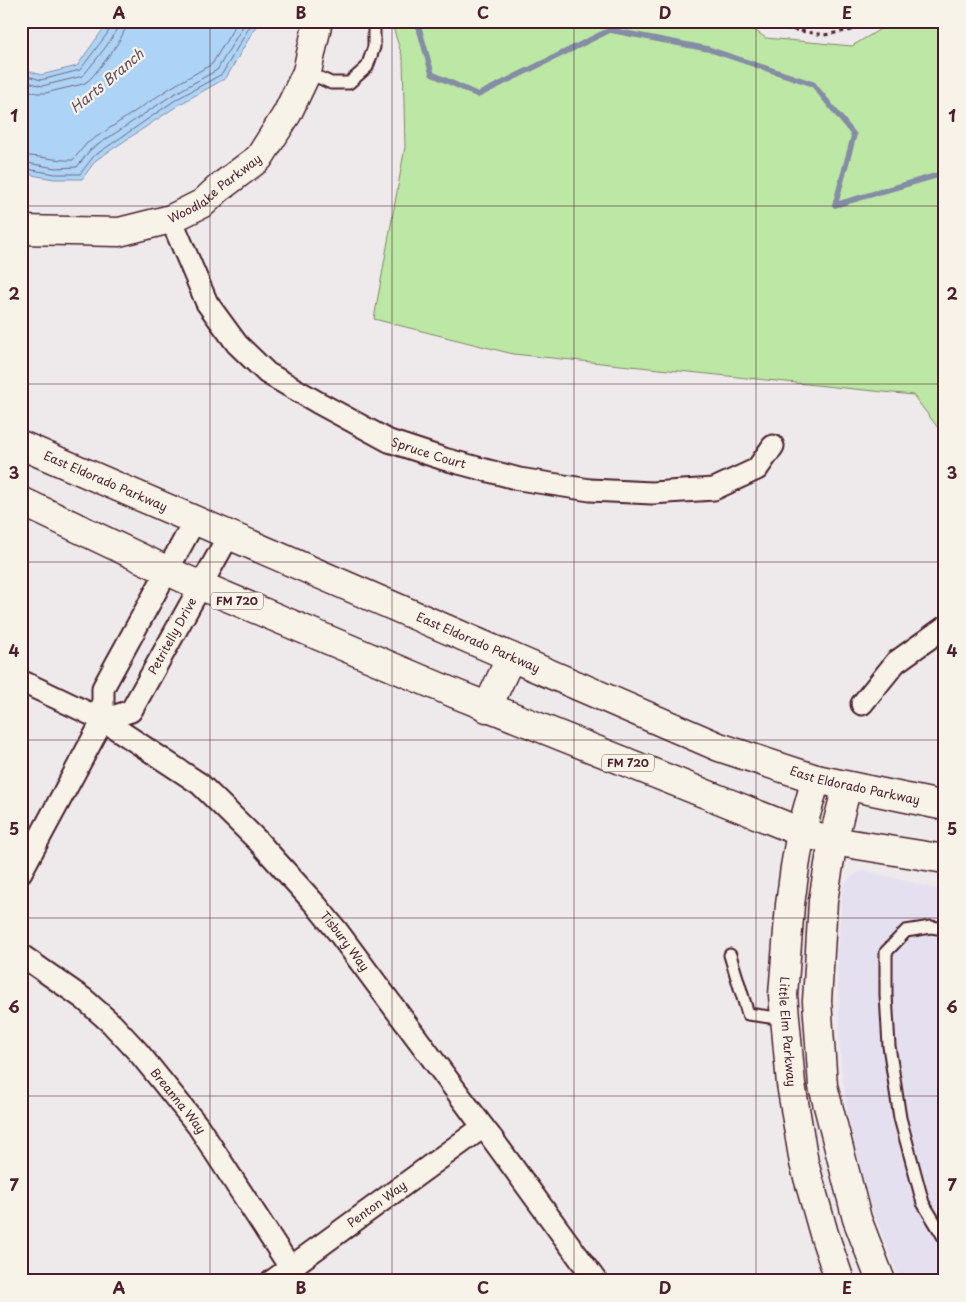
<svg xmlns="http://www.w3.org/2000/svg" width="966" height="1302" font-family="'Playpen Sans',sans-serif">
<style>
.built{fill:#e4e0f0}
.green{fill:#bce7a4;stroke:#838368}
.water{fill:#add4f7;stroke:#858ca5}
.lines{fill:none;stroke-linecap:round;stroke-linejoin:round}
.shore{stroke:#72677d;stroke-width:1}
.stream{stroke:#858ca5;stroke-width:5.5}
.service-casing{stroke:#4a1f2b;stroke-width:15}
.minor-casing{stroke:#4a1f2b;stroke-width:25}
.tertiary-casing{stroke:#4a1f2b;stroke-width:31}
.secondary-casing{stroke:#4a1f2b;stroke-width:31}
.primary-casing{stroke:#4a1f2b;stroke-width:31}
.path{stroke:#4a1f2b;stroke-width:3;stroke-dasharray:4 4;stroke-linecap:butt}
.service{stroke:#f7f3e8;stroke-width:11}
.minor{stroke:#f7f3e8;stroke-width:21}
.tertiary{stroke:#f7f3e8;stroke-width:28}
.secondary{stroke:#f7f3e8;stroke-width:28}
.primary{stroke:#f7f3e8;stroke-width:28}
.grid{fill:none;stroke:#4a1f2b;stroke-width:1;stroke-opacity:0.55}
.labels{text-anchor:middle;stroke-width:4.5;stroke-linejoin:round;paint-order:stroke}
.shield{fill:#f7f3e8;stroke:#7e5f64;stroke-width:1}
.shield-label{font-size:11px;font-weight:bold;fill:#4a1f2b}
.street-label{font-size:12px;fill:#4a1f2b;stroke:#f7f3e8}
.water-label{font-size:14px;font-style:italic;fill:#634c5e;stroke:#f7f3e8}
.neatline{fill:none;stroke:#4a1f2b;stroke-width:2}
.grid-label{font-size:16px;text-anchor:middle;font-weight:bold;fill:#4a1f2b}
</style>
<rect width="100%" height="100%" fill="#eeeaec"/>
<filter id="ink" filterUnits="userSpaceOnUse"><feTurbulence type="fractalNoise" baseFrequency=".02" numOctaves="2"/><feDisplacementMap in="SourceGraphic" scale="10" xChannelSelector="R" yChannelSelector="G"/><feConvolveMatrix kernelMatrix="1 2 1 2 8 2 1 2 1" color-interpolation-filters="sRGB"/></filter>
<g filter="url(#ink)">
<path class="built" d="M864 870 945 891V1281H902L898 1274 869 1202 851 1133 841 1067 837 951 843 886 848 880 858 872Z"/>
<path class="green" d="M391 21H741L766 38 852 46 894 21H945V437L913 395 513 354 374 319 405 147 403 59Z"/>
<path class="water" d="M109 21H259L226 78 180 104 96 160 82 179H54L26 174 21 175V68L41 75 77 66Z"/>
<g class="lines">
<path class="shore" d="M21 74 41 80 80 70 107 34 112 25 113 21
M21 80 42 86 83 76 86 72C95 61 118 34 119 21
M21 88 37 93H45L83 84 88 81 93 76C103 63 126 37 127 21
M21 156C39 155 55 161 73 160L86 144 170 88 212 64 238 21
M21 163H28L55 168 77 167 90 150 174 94 217 70 246 21
M21 170 27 169 55 174H80L94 156 177 99 222 74 253 21"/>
<path class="stream" d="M417 21 432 74 478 95 610 30 708 49 813 84 854 135 835 205 945 173"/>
<g class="service-casing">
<path id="service" d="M307 72 331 83H349L367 67 374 47V21
M945 929 931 927 906 931 886 952V995L889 1046 900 1118 923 1203 945 1239
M730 955 748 1014 785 1019"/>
</g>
<g class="minor-casing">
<g id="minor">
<path id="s1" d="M171 219 207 303 237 344 267 373 317 402 389 441 444 459 519 479 590 490 652 493 714 489 757 469 773 446"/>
<path id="s2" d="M21 681 103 720 200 784 258 841 316 905 338 932 483 1127 491 1137 596 1281"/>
<path d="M862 704 896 662 945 627"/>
<path id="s3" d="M103 720 131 711 229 535"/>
<path d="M21 872 103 720V688L195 520"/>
<path id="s4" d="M21 955 84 999 112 1024 139 1053 198 1126 299 1281"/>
<path id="s5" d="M272 1281 483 1127"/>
</g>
</g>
<g class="tertiary-casing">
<g id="tertiary">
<path id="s6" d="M21 230 119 232 171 219 203 203 219 188 259 158 287 114 307 72 318 21"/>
</g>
</g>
<g class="secondary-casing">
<g id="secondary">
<path id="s7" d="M816 779 801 832 795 867 790 905 783 995 791 1084 804 1163 824 1234 840 1281"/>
<path d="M847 786 833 841 823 901 817 1001 823 1086 857 1219 881 1281"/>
</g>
</g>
<g class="primary-casing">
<g id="primary">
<path id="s8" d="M21 445 719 747 816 779 945 806"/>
<path d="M21 501 185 579 456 694 801 832 833 841 945 859"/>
<path d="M487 708 511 657"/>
</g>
</g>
<path class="path" d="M771 21 783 28 824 35 852 30 869 21"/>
<use href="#service" class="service"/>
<use href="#minor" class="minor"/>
<use href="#tertiary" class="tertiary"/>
<use href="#secondary" class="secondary"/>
<use href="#primary" class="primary"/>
</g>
</g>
<path class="grid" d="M210 21V1281M392 21V1281M574 21V1281M756 21V1281M21 206H945M21 384H945M21 562H945M21 740H945M21 918H945M21 1096H945"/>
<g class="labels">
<g class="shield">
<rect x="211" y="592.5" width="52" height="17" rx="4"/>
<rect x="602" y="754.5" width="52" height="17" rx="4"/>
</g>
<g class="shield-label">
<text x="237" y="605">FM 720</text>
<text x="628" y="767">FM 720</text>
</g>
<g class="street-label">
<text dy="4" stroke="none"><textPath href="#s6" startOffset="205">Woodlake Parkway</textPath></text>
<text dy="4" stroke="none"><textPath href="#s1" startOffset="365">Spruce Court</textPath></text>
<text dy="4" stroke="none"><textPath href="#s8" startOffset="92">East Eldorado Parkway</textPath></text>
<text dy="4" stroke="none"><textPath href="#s3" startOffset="115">Petritelly Drive</textPath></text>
<text dy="4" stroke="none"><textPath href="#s8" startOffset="498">East Eldorado Parkway</textPath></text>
<text dy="4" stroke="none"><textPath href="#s8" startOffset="902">East Eldorado Parkway</textPath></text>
<text dy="4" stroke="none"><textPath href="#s2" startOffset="421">Tisbury Way</textPath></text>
<text dy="4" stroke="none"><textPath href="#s7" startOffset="256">Little Elm Parkway</textPath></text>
<text dy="4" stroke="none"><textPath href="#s4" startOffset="216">Breanna Way</textPath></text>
<text dy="4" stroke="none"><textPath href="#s5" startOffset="130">Penton Way</textPath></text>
</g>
<g class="water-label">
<text transform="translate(107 81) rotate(-40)" y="5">Harts Branch</text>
</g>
</g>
<rect width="966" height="1302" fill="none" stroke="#f7f3e8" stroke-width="55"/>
<rect x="28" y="28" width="910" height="1246" class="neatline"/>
<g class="grid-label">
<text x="119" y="19">A</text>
<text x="301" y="19">B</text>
<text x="483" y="19">C</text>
<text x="665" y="19">D</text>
<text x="847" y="19">E</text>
<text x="14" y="122">1</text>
<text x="952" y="122">1</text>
<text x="14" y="300">2</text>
<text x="952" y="300">2</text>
<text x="14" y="479">3</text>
<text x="952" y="479">3</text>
<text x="14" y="657">4</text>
<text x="952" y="657">4</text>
<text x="14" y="835">5</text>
<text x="952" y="835">5</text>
<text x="14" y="1013">6</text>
<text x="952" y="1013">6</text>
<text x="14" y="1191">7</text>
<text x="952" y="1191">7</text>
<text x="119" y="1294">A</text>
<text x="301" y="1294">B</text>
<text x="483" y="1294">C</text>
<text x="665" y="1294">D</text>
<text x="847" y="1294">E</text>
</g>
</svg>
